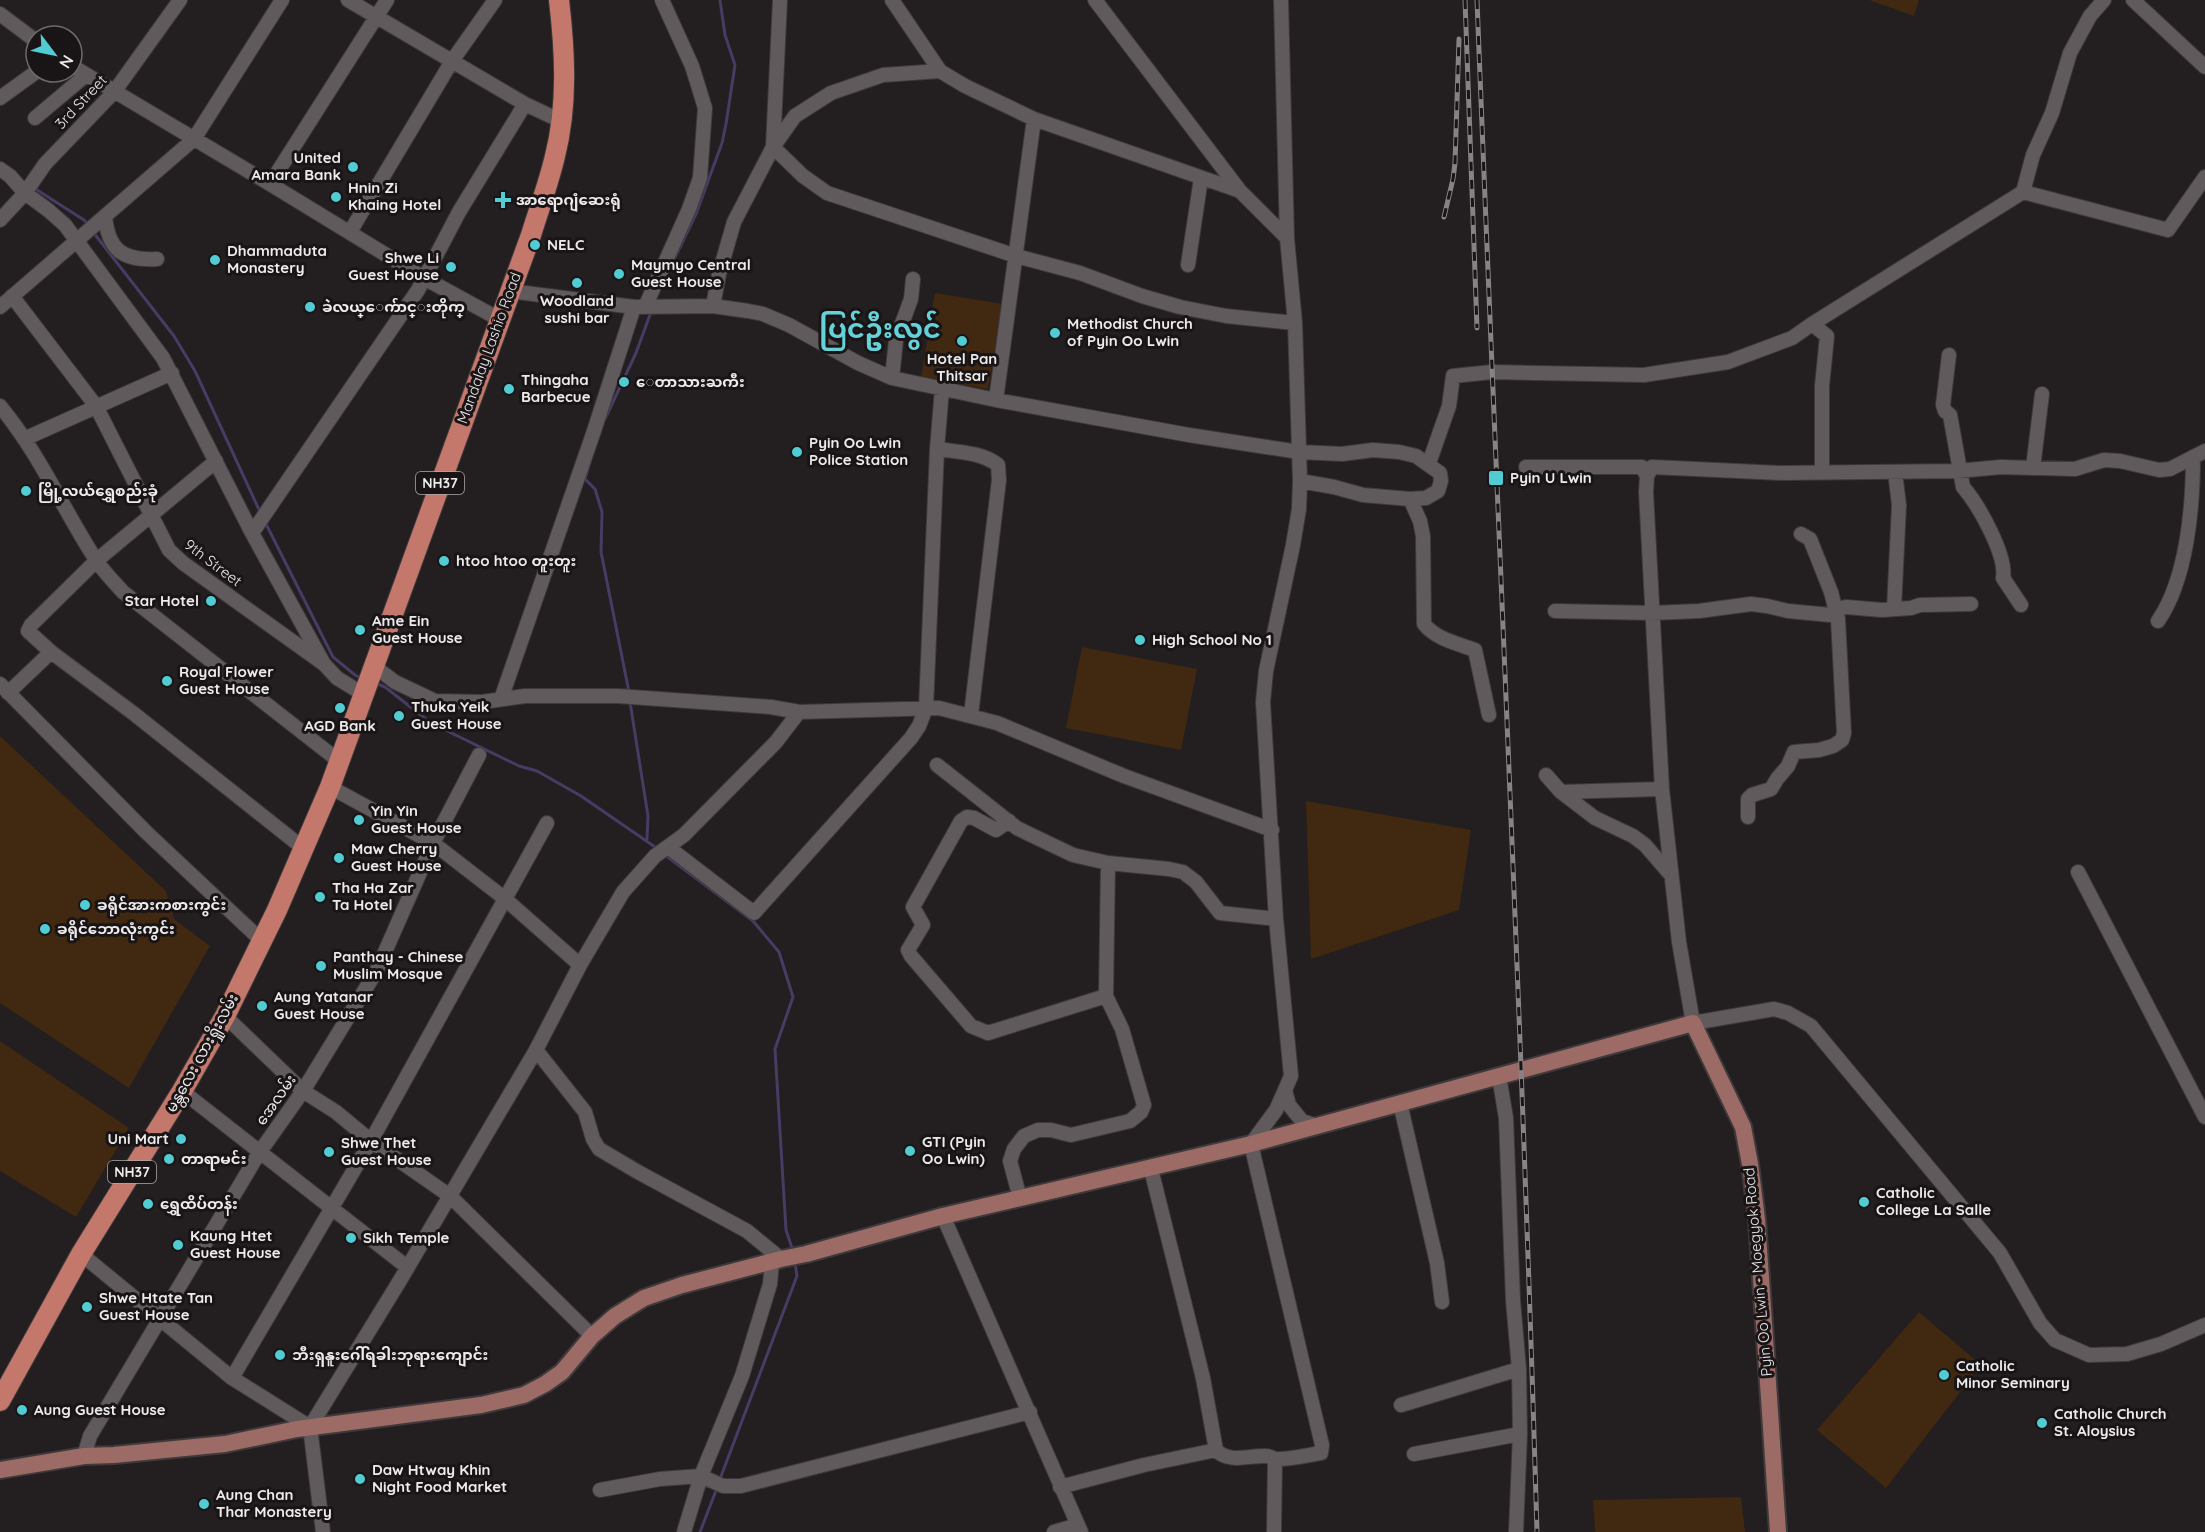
<svg xmlns="http://www.w3.org/2000/svg" width="2205" height="1532" font-family="Quicksand,'Noto Sans Myanmar',sans-serif">
<style>
.green{fill:#412810}
.lines{fill:none;stroke-linecap:round;stroke-linejoin:round}
.stream{stroke:#463c64;stroke-width:3}
.minor-casing{stroke:#3e3a3b;stroke-width:16}
.major-casing{stroke:#3e3a3b;stroke-width:20}
.highway-casing{stroke:#3e3a3b;stroke-width:22}
.minor{stroke:#605a5c;stroke-width:14}
.major{stroke:#9c6b65;stroke-width:16}
.highway{stroke:#c4776b;stroke-width:20}
.rail-casing{stroke:#878384;stroke-width:5}
.rail{stroke:#191516;stroke-width:3;stroke-dasharray:9;stroke-linecap:butt}
.poi-dot{fill:#51ccd3;stroke:#191516;stroke-width:2}
.labels{text-anchor:middle;stroke-width:6;stroke-linejoin:round;paint-order:stroke}
.shield{fill:#191516;stroke:#adaaab;stroke-width:1.5}
.shield-label{font-size:14px;font-weight:bold;fill:#edeaeb}
.street-label{font-size:15px;fill:#edeaeb;stroke:#191516}
.poi-label{font-size:15px;font-weight:bold;fill:#edeaeb;stroke:#191516;text-anchor:start}
.town-label{font-size:27px;font-weight:bold;fill:#65d2d9;stroke:#191516}
</style>
<rect width="100%" height="100%" fill="#231e1f"/>
<path class="green" d="M1869 0H1919L1914 16Z
M935 293 1003 304 988 389 921 377Z
M1082 647 1197 669 1181 750 1066 728Z
M0 736 166 891 174 919 210 946 129 1088 0 1003Z
M1306 801 1471 830 1459 910 1311 959Z
M0 1041 129 1128 76 1217 0 1171Z
M1919 1312 1981 1365 1886 1488 1817 1430Z
M1741 1497 1745 1532H1595L1593 1500Z"/>
<g class="lines">
<path class="stream" d="M34 188 84 220 88 224
M93 232 174 336 195 371 261 514
M669 270 696 214 722 143 726 124 735 65 725 35 720 0
M605 419 636 353 651 312
M590 462 585 479 595 489 602 512 601 552 629 692
M265 522 333 657 355 675 363 679
M375 683 385 687 431 723 519 766 537 771 581 796 658 849
M630 702 648 816 647 839
M665 855 753 921 779 952 793 997 775 1049 786 1230 793 1251
M720 1479 797 1276 795 1263
M700 1532 717 1488"/>
<g class="minor-casing">
<path id="minor" d="M348 0 525 104 561 121
M780 0 773 147 803 176 827 193 1016 256 1080 273 1142 296 1180 307 1226 316 1295 323
M892 0 940 71 965 86 1034 119 1240 191
M1095 0 1240 191 1287 238
M1281 0 1287 238 1295 323 1300 481 1299 509 1293 545 1266 671 1263 702 1276 919 1291 1076 1285 1090 1289 1105 1302 1121 1317 1126
M2133 0 2205 67
M0 14 36 41
M72 66 270 184 424 278 499 319
M0 98 36 72
M35 118 86 75
M0 169 10 176 25 193 48 210 65 225 163 358 252 533 324 664
M270 184 387 0
M2023 192 2033 155 2052 113 2070 53 2090 16 2104 0
M105 216C108 250 123 261 157 259
M0 220 25 193 45 164 114 92 180 0
M350 232 452 61 495 0
M1188 265 1201 178
M510 291 634 307 713 306 748 311 763 314 789 325 858 363 892 378 996 400 1189 435 1299 452 1342 454 1373 450 1399 452 1416 456 1440 473 1441 481 1438 491 1426 498 1410 499 1363 495 1334 487 1300 481
M12 296 96 406 169 550 183 563 324 664 337 678 363 694
M713 306 719 274 734 222 773 147 795 116 831 93 883 75 940 71
M0 307 194 139 282 0
M645 307 689 209 700 178 705 108 692 66 662 0
M1812 324 1827 336 1822 386V473
M1949 355 1943 405 1945 411 1950 415 1963 487C1978 504 2007 555 2003 578L2021 605
M892 378 896 340 911 299 913 279
M996 400 1034 119
M0 406C39 453 63 509 96 560 103 571 114 582 123 592L339 761
M24 439 172 373
M937 449C957 452 982 452 998 465L999 480 971 715
M2205 451 2170 469 2159 470 2120 461 2104 460 2075 469 2001 467 1957 471 1782 473 1652 467 1647 476 1646 492 1662 789 1679 942 1693 1023 1774 1009 1788 1013 1811 1026 2000 1253 2040 1323 2055 1340 2089 1355 2127 1354 2161 1344 2205 1325
M216 461 96 561 31 625 28 631 51 652 133 713 303 848
M1429 463 1449 406 1453 376 1492 372 1644 375 1728 362 1792 338 1812 324 2023 192 2168 230 2205 177
M1526 467H1642L1647 476
M2033 468 2042 394
M1410 499 1420 521 1423 536 1424 624C1436 639 1456 643 1475 650L1489 715
M252 533 418 290 459 212 525 104
M1894 609 1899 505 1895 472
M1555 611 1652 613 1699 611 1751 604 1767 606 1788 611 1830 615 1835 610 1846 607 1882 610 1911 608 1920 605 1971 604
M2158 621C2187 579 2193 507 2193 457
M374 666 395 682 435 701 482 702 525 696H618L771 707 799 712 939 708 997 723 1124 776 1272 830
M0 684 146 832 261 940
M8 693 51 652
M501 699 594 431 634 307
M937 765 1017 828 1027 833 1073 855 1108 863 1169 869 1183 872 1196 882 1220 913 1276 919
M1546 775 1561 792 1595 818 1633 836 1645 845 1671 875
M330 787 433 843 504 898 580 965
M1561 792 1662 789
M1748 817V799L1752 795 1771 789 1777 779 1788 766 1794 752 1819 750 1833 746 1842 740 1844 733 1838 619 1831 592 1810 539 1801 534
M1009 821 996 830 974 818 967 817 961 821 913 907 923 925 908 950 911 956 971 1026 988 1033 1106 996
M668 847 754 913 911 738 919 726 926 708 937 449 942 389
M2078 872 2205 1117
M225 1016 303 1091 336 1112 371 1141 450 1196 592 1336
M536 1050 585 1112 593 1139 599 1149 638 1172 747 1231 781 1259
M1499 1076 1506 1118 1513 1300 1519 1369 1520 1434 1516 1532
M182 1091 407 1267
M1400 1103 1437 1263 1442 1302
M1151 1169 1203 1378 1216 1450
M1020 1198 1010 1161 1014 1149 1024 1136 1038 1130H1051L1071 1135 1130 1121 1141 1112 1144 1105 1122 1029 1106 996 1108 863
M943 1216 1081 1532
M81 1254 232 1378 310 1427
M772 1262 770 1284 742 1376 701 1476 723 1486H741L1030 1412
M232 1378 371 1141 547 823
M1401 1405 1519 1369
M1414 1454 1520 1434
M84 1456 90 1436 259 1153 303 1091 377 970 433 843 479 755
M1060 1487 1144 1465 1216 1450C1229 1464 1250 1455 1266 1456 1271 1456 1274 1460 1279 1459 1293 1459 1308 1455 1321 1453L1322 1445 1251 1144 1276 1110 1285 1090
M600 1490 660 1479 701 1476 684 1532
M323 1532 310 1427 399 1282 536 1050 580 965 623 892 655 856 684 835 776 742 799 712
M1054 1532 1078 1525
M1274 1532 1275 1459"/>
</g>
<g class="major-casing">
<path id="major" d="M0 1470 84 1456 114 1455 225 1444 297 1429 481 1405 524 1395 545 1384 562 1372 592 1336 615 1316 644 1298 682 1285 781 1259 806 1254 943 1216 1251 1144 1693 1023 1743 1127 1750 1164 1757 1219 1778 1532"/>
</g>
<g class="highway-casing">
<path id="highway" d="M0 1401 81 1254 182 1091 225 1016 277 910 330 787 531 235C539 209 549 182 555 156 568 105 565 51 559 0"/>
</g>
<use href="#minor" class="minor"/>
<use href="#major" class="major"/>
<use href="#highway" class="highway"/>
<g class="rail-casing">
<path id="rail" d="M1465 0 1477 328
M1477 0C1497 511 1522 1021 1537 1532
M1444 217 1453 179 1455 163 1459 39"/>
</g>
<use href="#rail" class="rail"/>
</g>
<g class="poi-dot">
<circle cx="353" cy="167" r="6"/>
<circle cx="336" cy="197" r="6"/>
<path d="M500 191h6v6h6v6h-6v6h-6v-6h-6v-6h6z"/>
<circle cx="535" cy="245" r="6"/>
<circle cx="215" cy="260" r="6"/>
<circle cx="451" cy="267" r="6"/>
<circle cx="619" cy="274" r="6"/>
<circle cx="577" cy="283" r="6"/>
<circle cx="310" cy="307" r="6"/>
<circle cx="1055" cy="333" r="6"/>
<circle cx="962" cy="341" r="6"/>
<circle cx="624" cy="382" r="6"/>
<circle cx="509" cy="389" r="6"/>
<circle cx="797" cy="452" r="6"/>
<rect x="1488" y="470" width="16" height="16" rx="3"/>
<circle cx="26" cy="491" r="6"/>
<circle cx="444" cy="561" r="6"/>
<circle cx="211" cy="601" r="6"/>
<circle cx="360" cy="630" r="6"/>
<circle cx="1140" cy="640" r="6"/>
<circle cx="167" cy="681" r="6"/>
<circle cx="340" cy="708" r="6"/>
<circle cx="399" cy="716" r="6"/>
<circle cx="359" cy="820" r="6"/>
<circle cx="339" cy="858" r="6"/>
<circle cx="320" cy="897" r="6"/>
<circle cx="85" cy="905" r="6"/>
<circle cx="45" cy="929" r="6"/>
<circle cx="321" cy="966" r="6"/>
<circle cx="262" cy="1006" r="6"/>
<circle cx="181" cy="1139" r="6"/>
<circle cx="910" cy="1151" r="6"/>
<circle cx="329" cy="1152" r="6"/>
<circle cx="169" cy="1159" r="6"/>
<circle cx="1864" cy="1202" r="6"/>
<circle cx="148" cy="1204" r="6"/>
<circle cx="351" cy="1238" r="6"/>
<circle cx="178" cy="1245" r="6"/>
<circle cx="87" cy="1307" r="6"/>
<circle cx="280" cy="1355" r="6"/>
<circle cx="1944" cy="1375" r="6"/>
<circle cx="22" cy="1410" r="6"/>
<circle cx="2042" cy="1423" r="6"/>
<circle cx="360" cy="1479" r="6"/>
<circle cx="204" cy="1504" r="6"/>
</g>
<g class="labels">
<g class="shield">
<rect x="416" y="472" width="48" height="22" rx="4.5"/>
<rect x="108" y="1161" width="48" height="22" rx="4.5"/>
</g>
<g class="shield-label">
<text x="440" y="488">NH37</text>
<text x="132" y="1177">NH37</text>
</g>
<g class="street-label">
<text transform="translate(81 102) rotate(-47)" y="5">3rd Street</text>
<text transform="translate(489 348) rotate(-70)" y="5">Mandalay Lashio Road</text>
<text transform="translate(213 563) rotate(37)" y="5">9th Street</text>
<text transform="translate(202 1053) rotate(-61)" y="5">မန္တလေး လားရှိုးလမ်း</text>
<text transform="translate(276 1100) rotate(-55)" y="5">အေလမ်း</text>
<text transform="translate(1758 1272) rotate(-95)" y="5">Pyin Oo Lwin - Moegyok Road</text>
</g>
<g class="poi-label">
<text x="341" y="163" text-anchor="end">United<tspan x="341" dy="17">Amara Bank</tspan></text>
<text x="348" y="193">Hnin Zi<tspan x="348" dy="17">Khaing Hotel</tspan></text>
<text x="516" y="205">အာရောဂျံဆေးရုံ</text>
<text x="547" y="250">NELC</text>
<text x="227" y="256">Dhammaduta<tspan x="227" dy="17">Monastery</tspan></text>
<text x="439" y="263" text-anchor="end">Shwe Li<tspan x="439" dy="17">Guest House</tspan></text>
<text x="631" y="270">Maymyo Central<tspan x="631" dy="17">Guest House</tspan></text>
<text x="577" y="306" text-anchor="middle">Woodland<tspan x="577" dy="17">sushi bar</tspan></text>
<text x="322" y="312">ခဲလယ္ေက်ာင္းတိုက္</text>
<text x="1067" y="329">Methodist Church<tspan x="1067" dy="17">of Pyin Oo Lwin</tspan></text>
<text x="962" y="364" text-anchor="middle">Hotel Pan<tspan x="962" dy="17">Thitsar</tspan></text>
<text x="521" y="385">Thingaha<tspan x="521" dy="17">Barbecue</tspan></text>
<text x="636" y="387">ေတာသားႀကီး</text>
<text x="809" y="448">Pyin Oo Lwin<tspan x="809" dy="17">Police Station</tspan></text>
<text x="1510" y="483">Pyin U Lwin</text>
<text x="38" y="496">မြို့လယ်ရွှေစည်းခုံ</text>
<text x="456" y="566">htoo htoo တူးတူး</text>
<text x="199" y="606" text-anchor="end">Star Hotel</text>
<text x="372" y="626">Ame Ein<tspan x="372" dy="17">Guest House</tspan></text>
<text x="1152" y="645">High School No 1</text>
<text x="179" y="677">Royal Flower<tspan x="179" dy="17">Guest House</tspan></text>
<text x="411" y="712">Thuka Yeik<tspan x="411" dy="17">Guest House</tspan></text>
<text x="340" y="731" text-anchor="middle">AGD Bank</text>
<text x="371" y="816">Yin Yin<tspan x="371" dy="17">Guest House</tspan></text>
<text x="351" y="854">Maw Cherry<tspan x="351" dy="17">Guest House</tspan></text>
<text x="332" y="893">Tha Ha Zar<tspan x="332" dy="17">Ta Hotel</tspan></text>
<text x="97" y="910">ခရိုင်အားကစားကွင်း</text>
<text x="57" y="934">ခရိုင်ဘောလုံးကွင်း</text>
<text x="333" y="962">Panthay - Chinese<tspan x="333" dy="17">Muslim Mosque</tspan></text>
<text x="274" y="1002">Aung Yatanar<tspan x="274" dy="17">Guest House</tspan></text>
<text x="169" y="1144" text-anchor="end">Uni Mart</text>
<text x="922" y="1147">GTI (Pyin<tspan x="922" dy="17">Oo Lwin)</tspan></text>
<text x="341" y="1148">Shwe Thet<tspan x="341" dy="17">Guest House</tspan></text>
<text x="181" y="1164">တာရာမင်း</text>
<text x="1876" y="1198">Catholic<tspan x="1876" dy="17">College La Salle</tspan></text>
<text x="160" y="1209">ရွှေထိပ်တန်း</text>
<text x="190" y="1241">Kaung Htet<tspan x="190" dy="17">Guest House</tspan></text>
<text x="363" y="1243">Sikh Temple</text>
<text x="99" y="1303">Shwe Htate Tan<tspan x="99" dy="17">Guest House</tspan></text>
<text x="292" y="1360">ဘီးရှနူးဂေါ်ရခါးဘုရားကျောင်း</text>
<text x="1956" y="1371">Catholic<tspan x="1956" dy="17">Minor Seminary</tspan></text>
<text x="34" y="1415">Aung Guest House</text>
<text x="2054" y="1419">Catholic Church<tspan x="2054" dy="17">St. Aloysius</tspan></text>
<text x="372" y="1475">Daw Htway Khin<tspan x="372" dy="17">Night Food Market</tspan></text>
<text x="216" y="1500">Aung Chan<tspan x="216" dy="17">Thar Monastery</tspan></text>
</g>
<g class="town-label">
<text x="880" y="338">ပြင်ဦးလွင်</text>
</g>
</g>
<g transform="translate(54 54) rotate(122)"><circle r="28" fill="#191516" stroke="#6e6a6b" stroke-width="1.5"/>
<path d="M0-4.5L10 22L0 15L-10 22Z" fill="#51ccd3"/>
<text y="-9" font-size="16" font-weight="bold" text-anchor="middle" fill="#edeaeb">N</text>
</g>
</svg>
